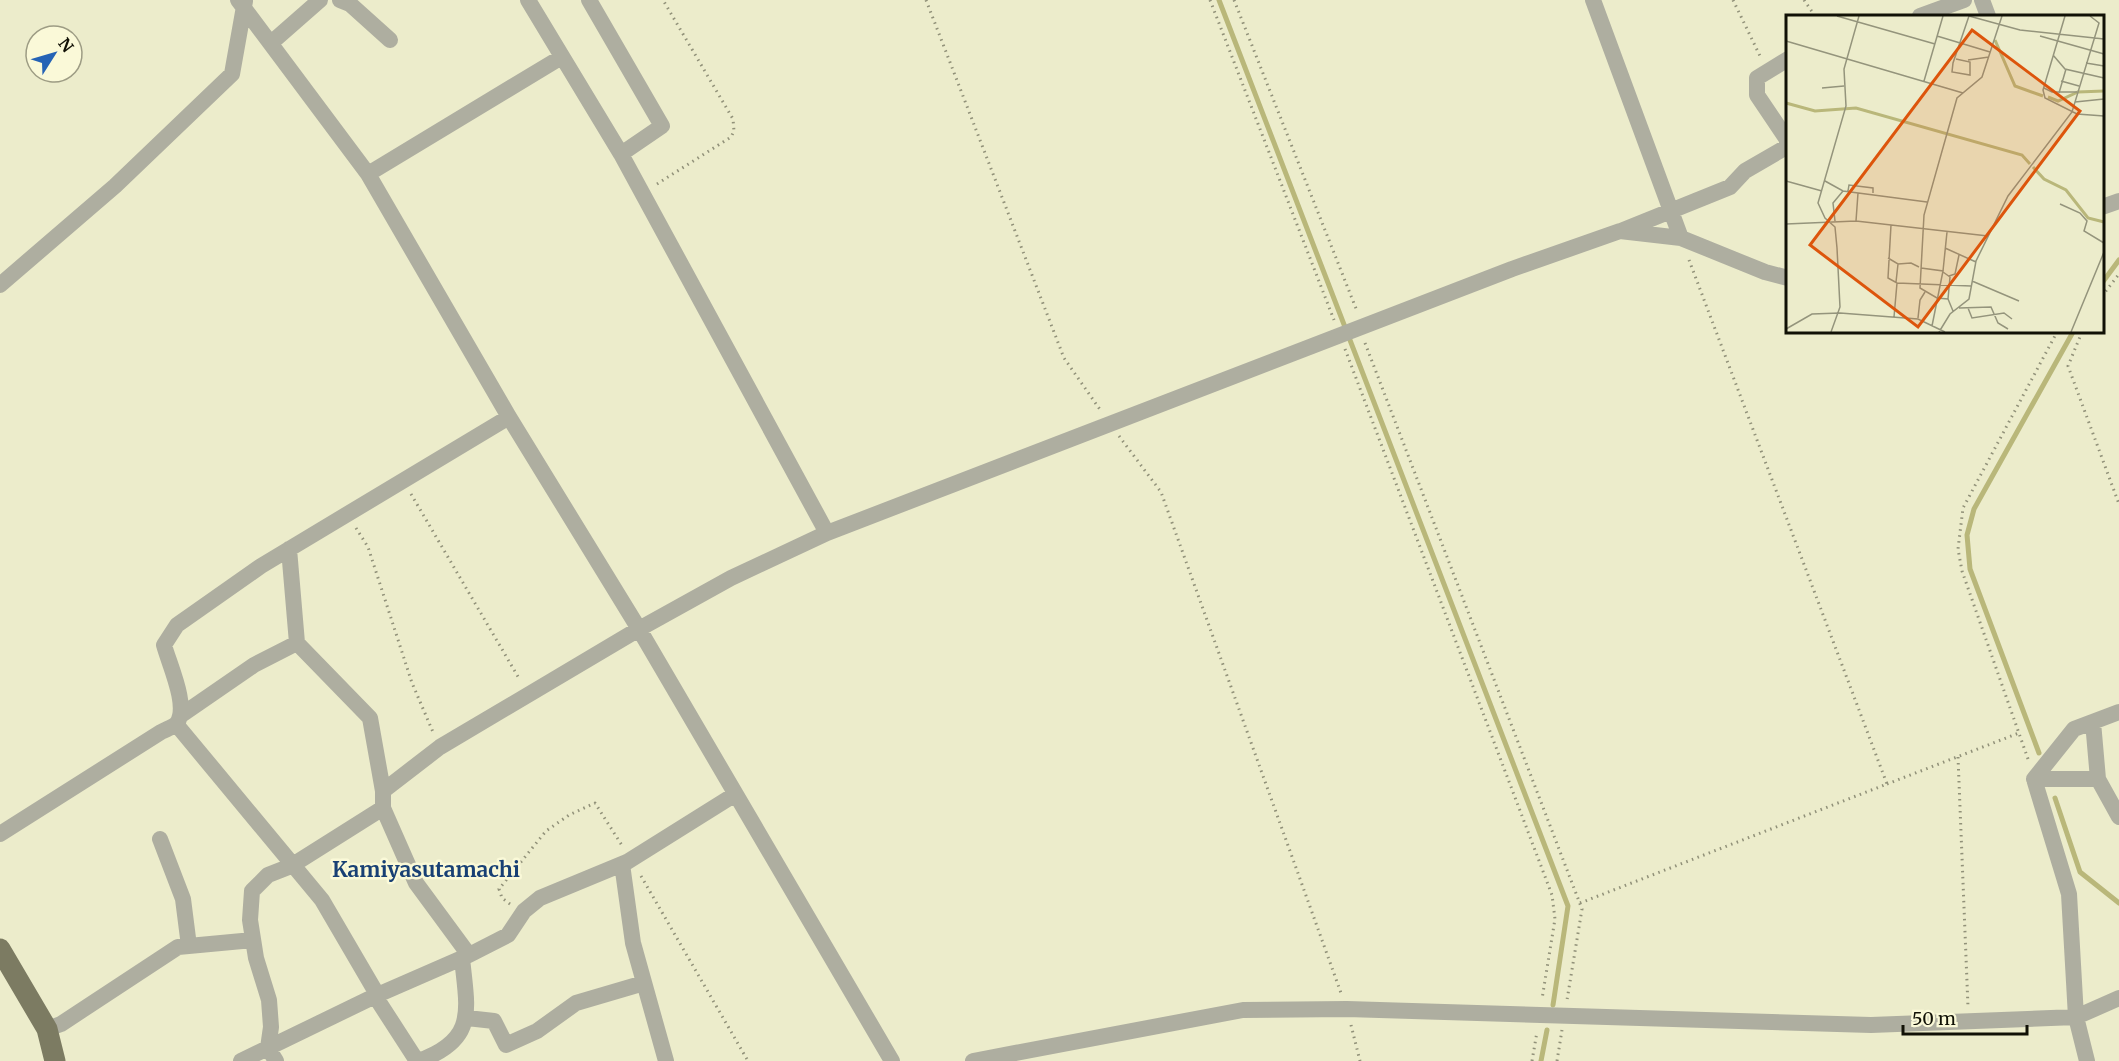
<svg xmlns="http://www.w3.org/2000/svg" width="2119" height="1061" font-family="Merriweather,serif">
<style>
.lines{fill:none;stroke-linecap:round;stroke-linejoin:round}
.stream{stroke:#b9b77a;stroke-width:5}
.path{stroke:#919179;stroke-width:3;stroke-dasharray:1.5 4.5;stroke-linecap:butt}
.minor{stroke:#aeaea0;stroke-width:16}
.major{stroke:#7c7b62;stroke-width:21}
.labels{text-anchor:middle;stroke-width:5;stroke-linejoin:round;paint-order:stroke}
.quarter-label{font-size:21px;font-weight:bold;fill:#184074;stroke:#faf9d8}
.inset-river{fill:none;stroke:#b9b77a;stroke-width:3}
.inset-road{fill:none;stroke:#94947c;stroke-width:1.5}
.view{fill:#dd550c;fill-opacity:0.15;stroke:#dd550c;stroke-width:3}
.inset-edge{fill:none;stroke:#111106;stroke-width:3}
</style>
<rect width="100%" height="100%" fill="#ececcb"/>
<g class="lines">
<path class="stream" d="M1219 0 1568 906 1553 1005
M2102 283 2119 260
M2039 753 1970 569 1967 535 1974 509 2073 332
M2055 798 2080 872 2119 903
M1541 1061 1547 1030"/>
<path class="path" d="M926 0 1064 358 1101 411
M1210 0 1334 320
M1234 0 1357 311
M1733 0 1761 58
M1804 0 1815 16
M657 184 731 137 734 131 733 119 663 0
M2102 296 2119 274
M2082 332 2068 366 2119 504
M1365 343 1582 909 1567 1000
M1345 349 1552 895 1555 919 1542 999
M1119 436 1161 492 1341 993
M411 494 520 680
M356 528 368 547 412 683 433 732
M1958 757 1968 1007
M2028 759 1962 571 1958 549 1963 508 2057 332
M1887 784 2019 733
M641 876 748 1061
M1580 903 1887 784 1689 260
M510 904 502 898 499 889 546 831 569 815 595 803 623 847
M1351 1025 1360 1061
M1532 1061 1537 1032
M1557 1061 1562 1030"/>
<path class="minor" d="M238 0 368 174 509 417 639 629 892 1061
M340 0 350 4 390 40
M528 0 621 154 827 533
M589 0 662 126 621 154
M1593 0 1681 238
M1982 0 1988 16
M1920 16 1964 0
M271 43 320 0
M1788 59 1757 78V95L1788 141
M368 174 560 58
M2102 207 2119 201
M1621 231 1730 187 1745 171 1788 146
M0 285 115 186 232 74 245 1
M289 549 297 643 370 718 383 791
M180 716 254 665 297 643
M2093 722 2098 779 2119 817
M176 724 322 900 374 989 375 996 417 1061
M2034 779H2098
M0 834 161 732C166 729 174 727 177 723 189 706 169 664 164 645L177 625 261 566 509 417
M160 839 183 899 189 946
M622 864 633 943 666 1061
M469 955 508 935 524 911 540 898 627 862 734 795
M467 1018 494 1021 506 1045 537 1031 576 1003 644 983
M47 1029 61 1024 178 947 253 940
M241 1061 375 996 469 955 416 883 383 808
M276 1061 268 1048 271 1027 269 1000 256 958 250 920 252 891 268 875 291 866 383 808V791L440 747 639 629 731 578 827 533 1512 269 1620 231 1681 238 1765 272 1788 278
M418 1061C478 1040 467 1009 462 958
M973 1061 1243 1010 1347 1009 1871 1025 2076 1017 2119 998
M2087 1061 2076 1017 2069 894 2034 779 2074 729 2119 712"/>
<path class="major" d="M0 949 47 1029 55 1061"/>
</g>
<g class="labels">
<g class="quarter-label">
<text x="426" y="877">Kamiyasutamachi</text>
</g>
</g>
<g transform="translate(1786 15)">
<rect width="318" height="318" fill="#ececcb"/>
<path class="inset-river" d="M209 25 229 71 257 81M262 82 272 86 292 77 318 76M0 88 29 96 70 93 236 140 244 149M247 152 258 164 280 175 302 203 318 207"/>
<path class="inset-road" d="M51 1 149 29M183 1 234 15 318 24M279 1 257 75 259 83 291 99 318 101M151 21 204 37M254 21 318 39M0 26 177 78M267 40 279 54 318 63M170 44 184 47V60L166 57 167 48 183 1M182 45 203 42M300 48 318 51M138 66 157 1M275 66 293 71M36 73 58 71M258 73 266 77H291M273 78 280 54M289 87 318 84M0 166 36 176M39 166 57 176 141 187M62 176 63 170 87 173V178M274 189 294 198 301 206 298 216 318 228M49 206 47 188 57 176M70 206 72 178M0 209 70 206 202 221M105 210 102 263 111 268 185 271M159 233 190 247M102 243 112 249 125 248 133 252M135 253 157 256 146 311M157 256 161 217M157 257 164 262 162 284 167 296M163 261 169 259 173 240M186 266 233 286M110 267 112 249M162 284 151 283 134 273 138 200 171 83 196 62 216 1M173 293 205 292 212 308 222 314M182 293 186 303 218 298 226 304M108 302 111 268M132 303 134 285 139 277M0 314 26 299 54 298 132 304 159 317M45 317 54 292 51 233 49 212 39 203 32 188 60 91 58 54 73 1M153 317 164 299 183 284 190 246 222 181 286 97 313 8 304 1M285 317 318 237"/>
<path class="view" d="M186 15 294 96 132 312 24 230Z"/>
<rect width="318" height="318" class="inset-edge"/>
</g>
<g transform="translate(54 54) rotate(53)"><circle r="28" fill="#faf9d8" stroke="#9d9c84" stroke-width="1.5"/>
<path d="M0-4.5L10 22L0 15L-10 22Z" fill="#2563b5"/>
<text y="-9" font-size="16" font-weight="bold" text-anchor="middle" fill="#111106">N</text>
</g>
<path d="M1903 1025v9h124v-9" fill="none" stroke="#111106" stroke-width="3"/>
<text x="1912" y="1025" font-size="18" fill="#111106" stroke="#faf9d8" stroke-width="4.5" paint-order="stroke">50 m</text>
</svg>
